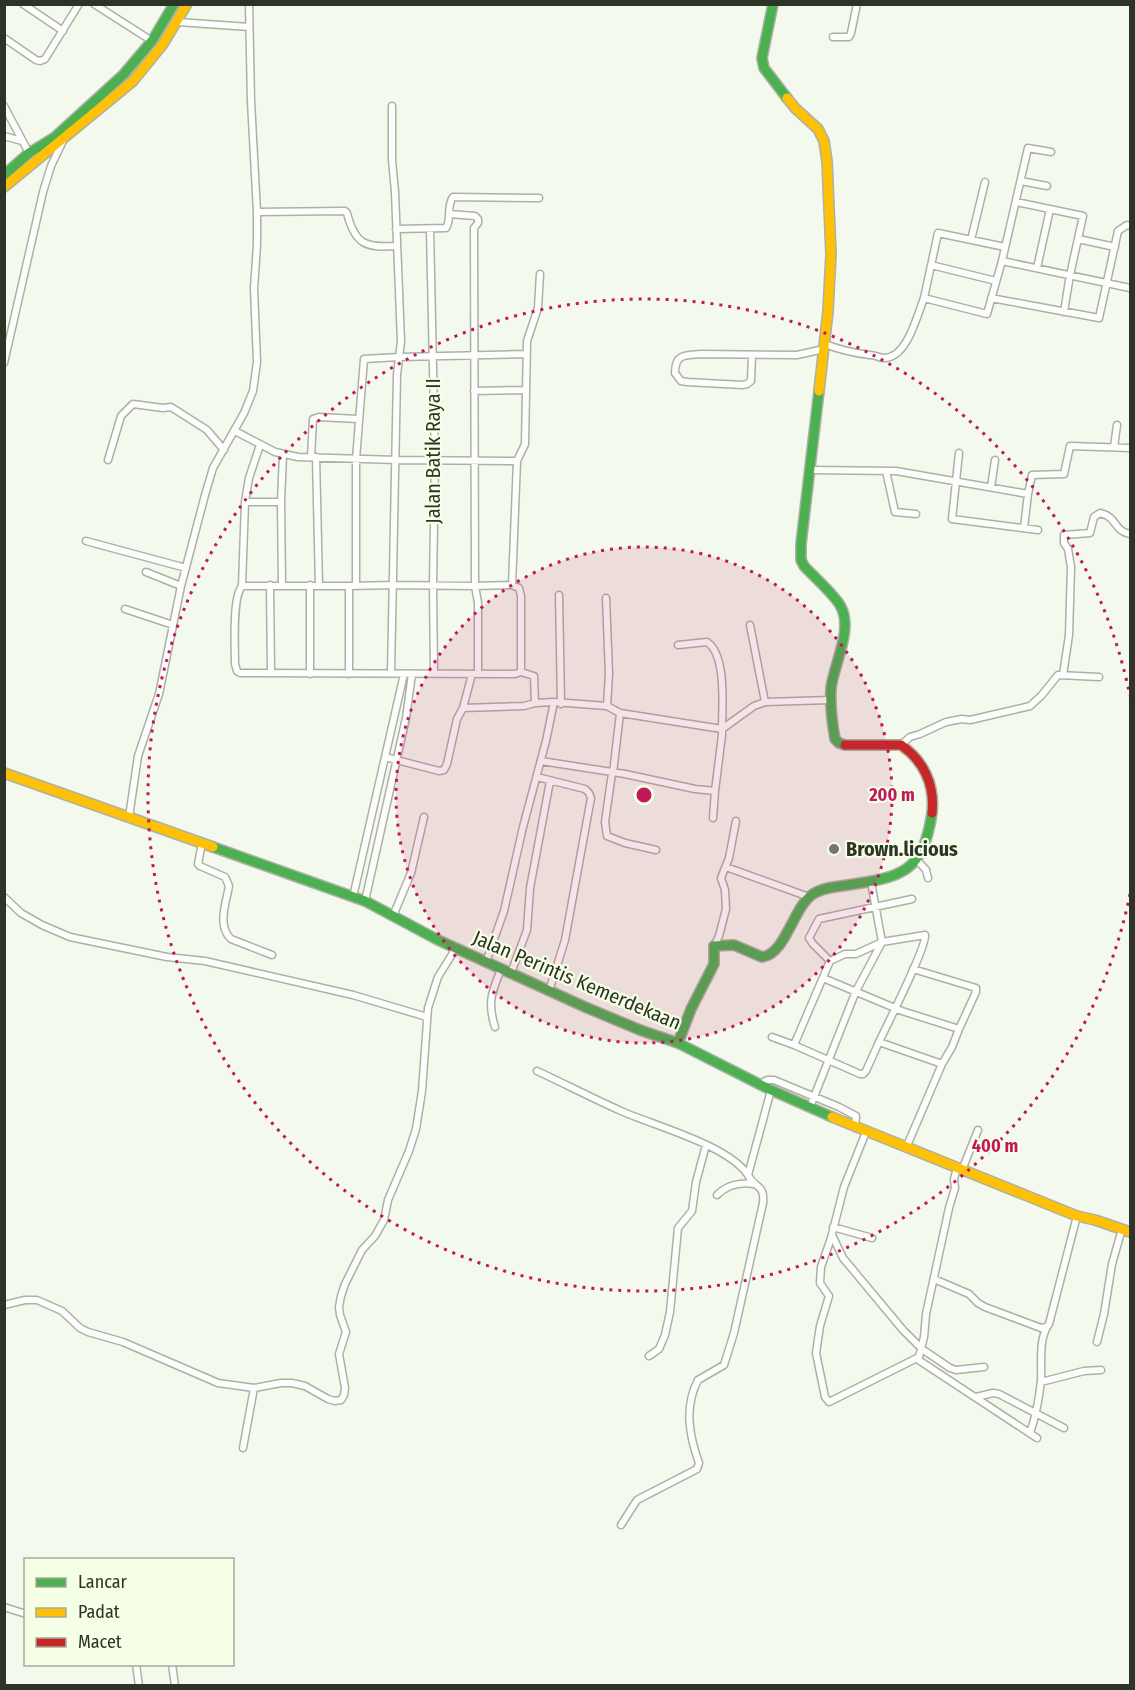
<svg xmlns="http://www.w3.org/2000/svg" width="1135" height="1690" font-family="'Fira Sans Condensed',sans-serif">
<style>
.lines{fill:none;stroke-linecap:round;stroke-linejoin:round}
.street-casing{stroke:#acb1a6;stroke-width:9}
.fast-casing{stroke:#acb1a6;stroke-width:12}
.slow-casing{stroke:#acb1a6;stroke-width:12}
.jam-casing{stroke:#acb1a6;stroke-width:12}
.street{stroke:#fdfefc;stroke-width:6}
.fast{stroke:#4caf50;stroke-width:9}
.slow{stroke:#ffc107;stroke-width:9}
.jam{stroke:#c62828;stroke-width:9}
.ring{fill:none;stroke:#c2185b;stroke-width:3;stroke-dasharray:3 6}
.poi-dot{fill:#73786c;stroke:#f4ffe6;stroke-width:2}
.labels{text-anchor:middle;stroke-width:4.5;stroke-linejoin:round;paint-order:stroke}
.street-label{font-size:20px;fill:#2e3327;stroke:#f4ffe6}
.poi-label{font-size:20px;font-weight:bold;fill:#2e3327;stroke:#f4ffe6;text-anchor:start}
.centre{fill:#c2185b;stroke:#f4ffe6;stroke-width:3}
.ring-label{font-size:18px;text-anchor:middle;font-weight:bold;fill:#c2185b;stroke:#f4ffe6;stroke-width:4.5;stroke-linejoin:round;paint-order:stroke}
</style>
<rect width="100%" height="100%" fill="#f3f9ec"/>
<g class="lines">
<g class="street-casing">
<path id="street" d="M23 4 63 31
M94 4 152 41
M178 22 249 27
M833 37H849L851 33 857 4
M4 38 36 60 40 61 45 59 79 4
M4 106 29 153
M4 136 22 141
M1021 181 1047 186
M1016 202 1083 216 1070 275 1064 312
M257 212 345 211 347 213C355 245 366 248 397 246
M449 214 475 216 478 219V223L474 228 475 586 478 603V674
M396 229 446 228C452 219 446 206 453 197L539 198
M430 229 435 461 433 585 434 673
M1078 239 1115 247
M971 240 985 182
M1002 261 1028 148 1051 152
M931 265 996 281
M1037 268 1050 209
M924 298 938 233 1005 247
M991 298 1099 318 1118 231 1127 225 1130 226
M825 344C840 350 854 353 870 355 875 355 880 358 884 358 907 358 917 316 924 298L987 314 1002 261 1130 288
M752 355 751 381 747 384 742 385 687 382 681 381 675 373C675 354 685 355 701 354L797 355 824 349
M4 363 43 192 51 166 63 141
M474 391 526 390
M235 431 275 452 298 457 397 460 517 461
M1114 447 1117 425
M959 453 952 519 1038 530
M311 457 313 419 319 417 358 419
M316 457 319 586
M108 460 121 416 133 404 163 408 171 407 207 430 224 450
M810 470 896 471 1028 494 1032 475 1064 474 1070 446 1130 448
M886 471 895 512 916 514
M991 487 995 460
M245 502 249 478 260 445
M281 502 283 454
M1024 528 1028 494
M86 541 186 568
M146 572 181 586
M270 585 271 673
M512 585 517 461 525 444 527 341 538 308 540 274
M242 586H349L394 585 475 586 512 585 519 588 521 596V672
M282 586 281 502H245L242 586C232 598 235 646 235 664L237 671 240 673 515 674 521 672 534 676 535 703
M349 586V674
M356 586V459L364 359 399 357 526 354
M559 595 561 704
M125 609 173 625
M750 625 765 702
M678 645 707 642C727 655 722 708 722 729
M391 673 397 375 401 341 395 192 392 160V106
M310 674V585
M1063 675 1069 635 1071 567 1068 549 1064 543V535L1090 533 1094 517 1100 513C1118 517 1113 531 1130 534
M463 708 524 706 535 703 554 702
M722 729 754 706 765 702 830 700
M901 745 910 737 920 734 946 722 962 719 970 720 1030 706 1041 696 1058 675 1099 677
M385 757 439 771 444 770 447 764 457 719 463 708 472 674
M541 761 625 774 695 789 715 791 722 735V729L620 713 607 706
M612 773 605 822 607 836 625 843 656 850
M613 773 620 713
M537 777 585 789 589 793 591 798 565 940 549 991
M129 817 138 756 159 694 181 586 205 495 213 468 244 413 253 391 257 362 254 288 257 245V212L251 101 249 4
M713 818 715 791
M202 843 198 864 200 866 225 877 229 886C226 903 217 926 231 939L272 955
M916 859 926 870 928 878
M726 867 809 897
M4 897 21 913 42 925 70 937 167 957 205 961 353 995 427 1017
M353 897 404 674
M365 901 406 718 412 674
M393 916 411 873 424 817
M714 946 719 936 726 909 725 890 721 878 729 858 736 821
M830 961 813 944 809 938 819 919 912 899
M486 962 504 911 523 827 546 741 554 702 607 706 609 674 606 598
M913 969 976 988V992L959 1029
M511 973 527 930 530 888 550 781
M495 1027C487 1002 492 992 501 969
M772 1037 794 1045 860 1074H863L866 1071 879 1042 942 1064 952 1047 959 1029 902 1011 823 978
M794 1045 830 961 845 954H856L882 942 925 935C927 946 887 1025 879 1042
M537 1071C565 1084 592 1098 621 1111 655 1126 728 1145 748 1175
M760 1084 767 1080H774L839 1107 856 1116 855 1128
M810 1107 856 991 882 942 871 882
M866 1132 844 1187 831 1238 821 1267 820 1283 829 1296 820 1326 816 1353 825 1397 829 1402 919 1357 924 1337 926 1314 949 1208 955 1188 954 1179 957 1168
M906 1148 942 1064
M962 1170 978 1130
M717 1195C727 1185 741 1182 754 1184
M833 1227 872 1238
M832 1235 843 1258 903 1330 922 1349 950 1368 956 1370 984 1367
M934 1279 969 1294 978 1303 985 1307 1041 1328 1046 1327
M4 1305 25 1300H37L62 1311 80 1328 88 1332 123 1342 218 1383 254 1388 281 1383H292L305 1386 328 1399 335 1401 341 1400 344 1395 345 1388 339 1354 346 1332 340 1315 339 1307 341 1296 345 1284 362 1250 375 1236 384 1220 388 1200 409 1151 416 1129 422 1091 428 1008 438 977 456 948
M1097 1342 1104 1314 1112 1264 1122 1229
M649 1356 659 1349 665 1335 670 1312 678 1228 692 1211 696 1182 706 1145
M917 1359 1037 1438
M1041 1382 1084 1371 1101 1370
M976 1397 993 1393 999 1394 1064 1428
M1030 1433C1036 1416 1039 1399 1041 1381 1042 1364 1038 1338 1049 1324L1077 1216
M243 1448 254 1388
M621 1525 637 1500 697 1469 699 1463C689 1435 684 1407 698 1380L724 1365 734 1333 763 1203C765 1183 754 1189 748 1175L771 1090
M4 1607 26 1614
M136 1664 139 1686
M172 1664 175 1686"/>
</g>
<g class="fast-casing">
<path id="fast" d="M773 4 762 58 764 68 787 98
M4 175 29 153 55 137 123 75 152 41 174 4
M819 391 801 544V560L804 566C813 576 836 596 841 607 853 630 834 664 831 688 830 705 832 722 835 739L839 743 845 745
M213 847 365 901 438 940 585 1007 640 1030 678 1043 771 1090 832 1117
M678 1043 691 1009 714 964V946L734 945 762 957C786 954 793 907 813 894 823 887 837 887 848 885 903 877 923 872 932 813"/>
</g>
<g class="slow-casing">
<path id="slow" d="M787 98 795 108 818 129 824 141 827 161 831 254 828 311 819 391
M4 187 133 81 163 44 187 4
M4 773 213 847
M832 1117 1077 1216 1095 1220 1130 1232"/>
</g>
<g class="jam-casing">
<path id="jam" d="M845 745H901C924 761 935 785 932 813"/>
</g>
<use href="#street" class="street"/>
<use href="#fast" class="fast"/>
<use href="#slow" class="slow"/>
<use href="#jam" class="jam"/>
</g>
<circle cx="644" cy="795" r="248" fill="#c2185b" fill-opacity=".12"/>
<g class="ring">
<circle cx="644" cy="795" r="248"/>
<path d="M1130 894A496 496 0 1 1 1130 696"/>
</g>
<circle class="poi-dot" cx="834" cy="849" r="6"/>
<g class="labels">
<g class="street-label">
<text transform="translate(433 451) rotate(-90)" y="7">Jalan Batik Raya II</text>
<text transform="translate(577 980) rotate(23)" y="7">Jalan Perintis Kemerdekaan</text>
</g>
<g class="poi-label">
<text x="846" y="856">Brown.licious</text>
</g>
</g>
<circle cx="644" cy="795" r="9" class="centre"/>
<g class="ring-label">
<text x="892" y="801">200 m</text>
<text x="995" y="1152">400 m</text>
</g>
<rect width="1135" height="1690" fill="none" stroke="#2e3327" stroke-width="12"/>
<rect x="24" y="1558" width="210" height="108" fill="#f4ffe6" stroke="#a5ad9a" stroke-width="1.5"/>
<rect x="36" y="1578" width="30" height="9" fill="#4caf50" stroke="#a5ad9a" stroke-width="1.5"/>
<text x="78" y="1588" font-size="18" fill="#2e3327">Lancar</text>
<rect x="36" y="1608" width="30" height="9" fill="#ffc107" stroke="#a5ad9a" stroke-width="1.5"/>
<text x="78" y="1618" font-size="18" fill="#2e3327">Padat</text>
<rect x="36" y="1638" width="30" height="9" fill="#c62828" stroke="#a5ad9a" stroke-width="1.5"/>
<text x="78" y="1648" font-size="18" fill="#2e3327">Macet</text>
</svg>
